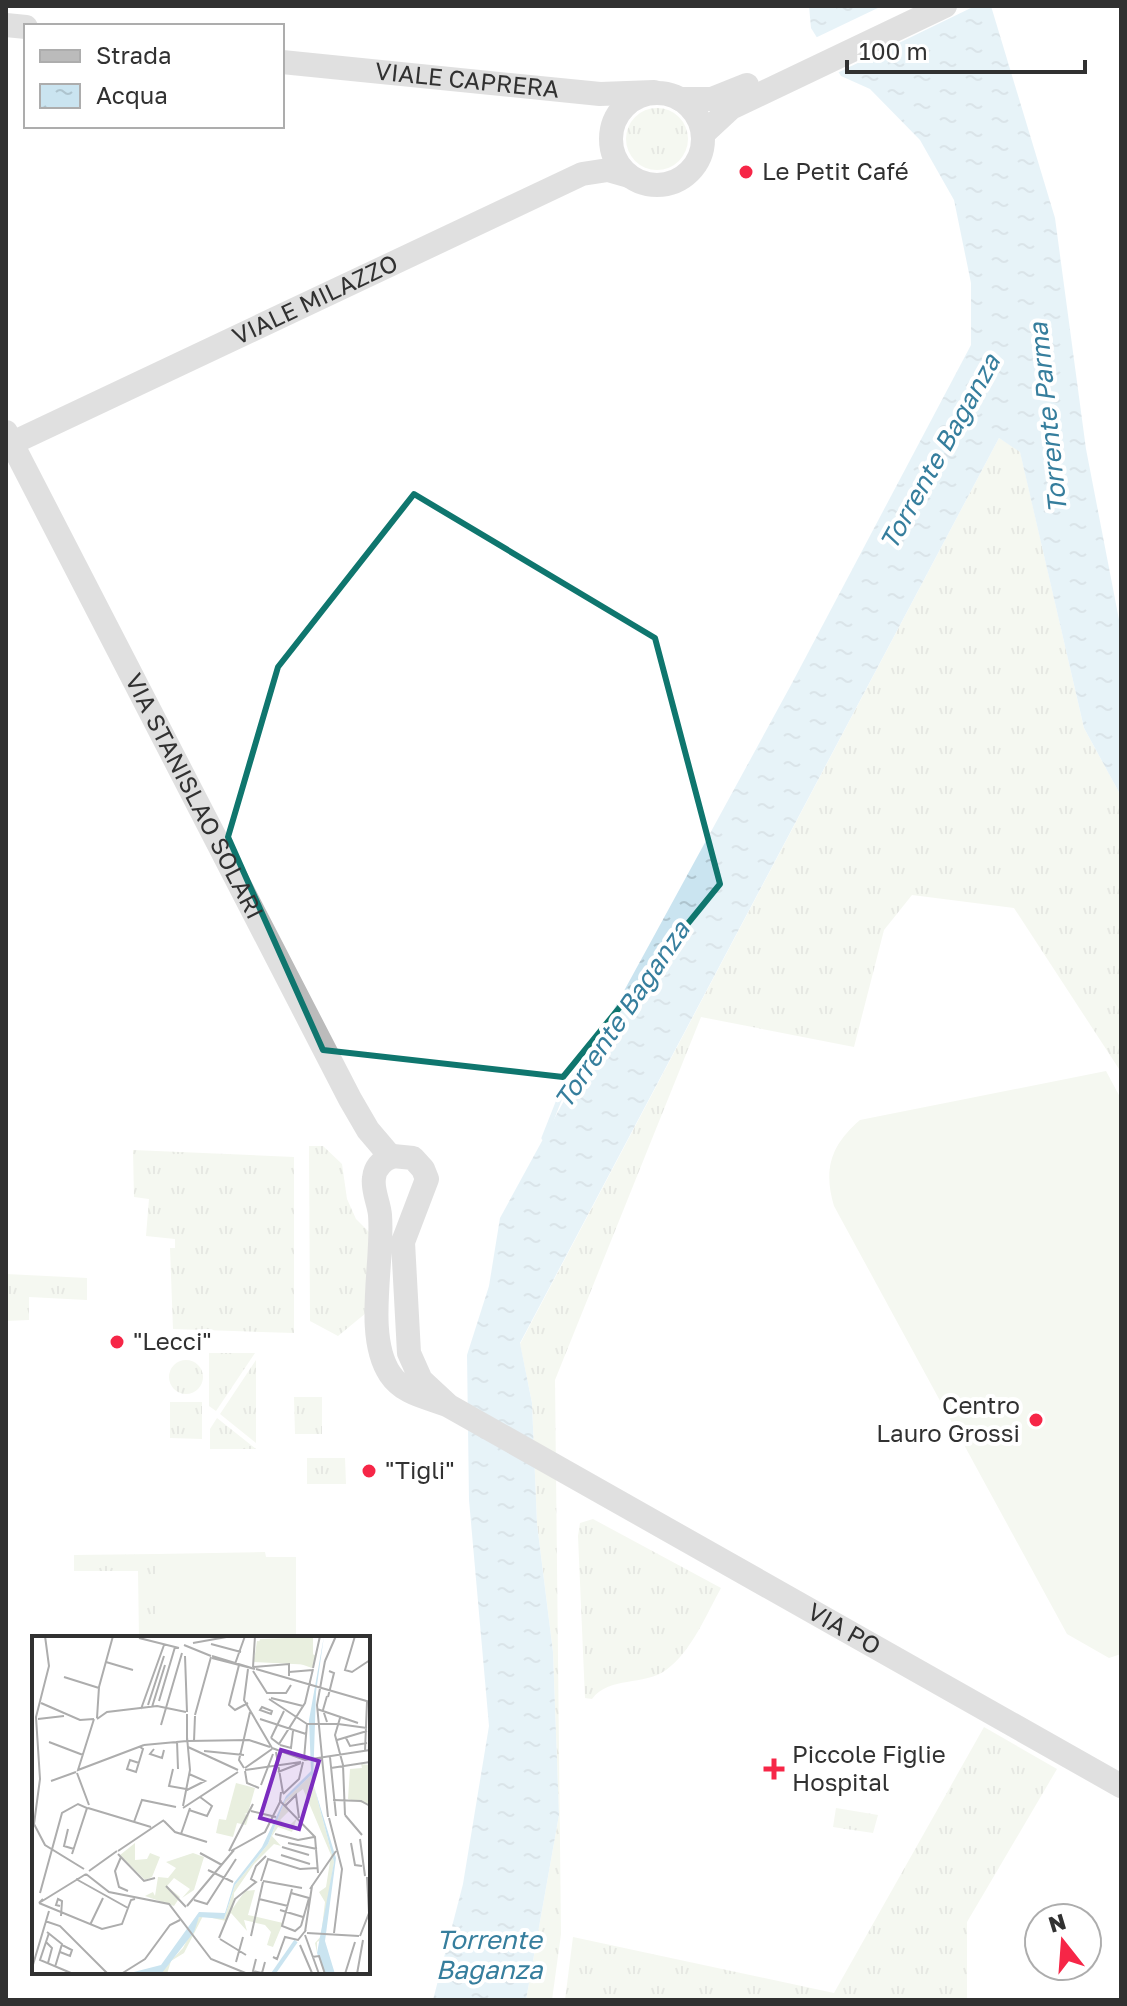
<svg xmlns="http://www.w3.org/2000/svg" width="1127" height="2006" font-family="'Golos Text',sans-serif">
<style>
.grass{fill:url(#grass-tufts)}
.pitch{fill:#e9efdf}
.water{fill:url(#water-ripples)}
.pier{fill:#fff}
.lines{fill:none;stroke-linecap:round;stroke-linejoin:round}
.stream{stroke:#cae4f0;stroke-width:5}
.secondary{stroke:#bbb;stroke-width:24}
.marked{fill:none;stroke:#0f766e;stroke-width:6;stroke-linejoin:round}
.poi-dot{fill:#f62647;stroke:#fff;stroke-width:3}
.labels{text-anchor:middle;stroke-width:8;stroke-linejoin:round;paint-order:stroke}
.street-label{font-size:24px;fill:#313131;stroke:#fff}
.poi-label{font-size:24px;fill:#313131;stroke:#fff;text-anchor:start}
.water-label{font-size:26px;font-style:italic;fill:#367e9d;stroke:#fff}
.inset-river{fill:none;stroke:#cae4f0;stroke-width:4}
.inset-road{fill:none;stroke:#adadad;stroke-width:2}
.view{fill:#7b2cbf;fill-opacity:0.15;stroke:#7b2cbf;stroke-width:4}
.inset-edge{fill:none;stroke:#313131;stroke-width:4}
</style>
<defs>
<pattern id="grass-tufts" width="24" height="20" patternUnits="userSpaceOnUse" patternTransform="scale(2)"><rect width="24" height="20" fill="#e9efdf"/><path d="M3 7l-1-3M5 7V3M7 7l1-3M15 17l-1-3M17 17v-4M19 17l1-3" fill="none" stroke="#c8cdc0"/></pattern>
<pattern id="water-ripples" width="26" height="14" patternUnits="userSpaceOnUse" patternTransform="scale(2)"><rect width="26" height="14" fill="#cae4f0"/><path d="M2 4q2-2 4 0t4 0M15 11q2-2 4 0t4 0" fill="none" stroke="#aec4ce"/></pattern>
</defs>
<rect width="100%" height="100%" fill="#fff"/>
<path class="grass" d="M626 139a31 31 0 1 1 62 0a31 31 0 1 1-62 0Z
M999 438 1020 451 1084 728 1121 796V1072L1014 908 912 895 884 930 854 1047 701 1017 555 1380 561 1934 552 2000H526L559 1815 553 1652 537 1524 532 1403 520 1344Z
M309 1146H323L342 1164 347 1199 356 1219 372 1235 366 1313 338 1336 310 1321Z
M133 1150 294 1157V1333L173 1329 170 1248H175V1239L146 1236 149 1199 134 1197Z
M6 1274 87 1278V1300L29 1297V1320L6 1321Z
M209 1353H255L216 1411 209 1406Z
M169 1377a17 17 0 1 1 34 0a17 17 0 1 1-34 0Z
M256 1360V1443L220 1414Z
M294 1397H322V1434H295Z
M170 1402H202V1439L170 1438Z
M217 1418 256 1449H210V1429Z
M307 1458H345L346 1484H307Z
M593 1519 721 1588C706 1615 692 1651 666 1670 644 1686 609 1676 592 1699L585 1698 578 1536 580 1523Z
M157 1554V1638H139L138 1571H74V1555Z
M984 1727 1057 1769 967 1922V2000H565L573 1937 834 1993Z
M836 1808 878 1815 873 1833 833 1827Z"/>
<path class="pitch" d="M1106 1071 1121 1099V1654L1109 1658 1067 1634 834 1206C823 1169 831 1145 860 1120Z
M265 1552 266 1557H296V1638H157V1554Z"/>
<path class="water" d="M809 6H991L1055 218 1086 449 1121 630V796L1084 728 1020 452 999 438 520 1343 532 1403 537 1524 553 1652 559 1815 526 2000H433L463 1884 489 1726 469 1500 467 1355 489 1286 500 1218 791 685 971 345V283L954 200 920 140 870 89 841 76 811 28Z"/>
<path class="pier" d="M882 6H975L835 74 813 39Z"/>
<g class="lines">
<path class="stream" d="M544 1138 561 1095 589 1056"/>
<g class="secondary">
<path d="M6 25 26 27"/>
<path id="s1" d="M282 62 600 94 654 92"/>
<circle cx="657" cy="139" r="46"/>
<path d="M680 99H712L747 85"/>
<path d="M703 134 731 108 945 6"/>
<path id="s2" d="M6 432 350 1099 368 1130 391 1157"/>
<path id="s3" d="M6 446 582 174 608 170 629 176"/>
<path id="s4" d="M449 1406 421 1380 409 1353 403 1242 427 1179 423 1169 413 1158 393 1156C383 1160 375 1167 374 1178 372 1190 379 1203 380 1215 384 1261 364 1335 390 1374 404 1395 428 1397 449 1406L1121 1786"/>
</g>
</g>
<path d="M0 0H1127V2006H0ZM414 494 655 638 720 884 563 1077 323 1050 228 837 278 667Z" fill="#fff" fill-opacity=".55" fill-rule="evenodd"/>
<path class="marked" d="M414 494 655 638 720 884 563 1077 323 1050 228 837 278 667Z"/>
<g class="poi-dot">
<circle cx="746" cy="172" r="8"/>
<circle cx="117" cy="1342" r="8"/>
<circle cx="1036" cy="1420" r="8"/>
<circle cx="369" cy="1471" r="8"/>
<path d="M770 1757h8v8h8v8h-8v8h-8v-8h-8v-8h8z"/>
</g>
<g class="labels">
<g class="street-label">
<text dy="8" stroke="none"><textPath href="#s1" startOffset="186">VIALE CAPRERA</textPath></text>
<text dy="8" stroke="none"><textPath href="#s3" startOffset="342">VIALE MILAZZO</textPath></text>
<text dy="8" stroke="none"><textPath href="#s2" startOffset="410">VIA STANISLAO SOLARI</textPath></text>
<text dy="8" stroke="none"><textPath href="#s4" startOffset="1044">VIA PO</textPath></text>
</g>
<g class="poi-label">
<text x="762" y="180">Le Petit Café</text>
<text x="133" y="1350">"Lecci"</text>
<text x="1020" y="1414" text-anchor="end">Centro<tspan x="1020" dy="28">Lauro Grossi</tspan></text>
<text x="385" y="1479">"Tigli"</text>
<text x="792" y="1763">Piccole Figlie<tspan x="792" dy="28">Hospital</tspan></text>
</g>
<g class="water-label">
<text transform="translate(1048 418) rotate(-96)" y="9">Torrente Parma</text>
<text transform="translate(940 452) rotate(-61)" y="9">Torrente Baganza</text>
<text transform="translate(622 1015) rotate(-56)" y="9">Torrente Baganza</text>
<text x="489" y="1949">Torrente<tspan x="489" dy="30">Baganza</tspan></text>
</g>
</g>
<g transform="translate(32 1636)">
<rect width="338" height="338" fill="#fff"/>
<path d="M246 0H281V29L221 26 228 3 254 2ZM329 128 338 129V169L316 163 318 133 330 132ZM279 139 302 226 291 293 289 304 285 306V317L283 307 289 300 293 266 287 256 294 251 299 219 271 153 254 166 257 175 248 184 257 190 265 182 260 196 246 191 240 200 249 210 242 208 222 228 202 257 201 272 213 255 223 254 216 279 251 287 241 311 235 309 239 296 233 289 212 284 215 295 199 277 194 285 171 280 152 317 139 325 135 338H126L151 312 167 281 172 279 192 283 203 249 236 208 253 164ZM103 207V224L115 223 118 217 128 221 120 241 113 244 88 219ZM161 217 172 221 162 254 150 262 158 253 142 242 135 250 148 261 142 270 113 260 121 256 123 260 126 241 136 242 144 232 134 226Z" fill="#e9efdf"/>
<path d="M257 0H268L261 10 269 5 275 14 242 15 236 8 224 17 235 24 243 17H279L284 20 280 32 263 26 222 25 225 5 245 7Z" fill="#e9efdf"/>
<path d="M204 147 223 152 216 177 212 178 217 179 214 189 205 187 201 201 184 197 187 183 194 184Z" fill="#e9efdf"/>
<path d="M292 0 284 56 281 147 304 222 293 305 303 338H293L285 317 302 226 279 139 253 164 236 208 203 249 192 283 167 281 162 296 130 337 94 338 129 329 167 276 193 277 202 247 230 211 254 160 279 135 277 84Z" fill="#cae4f0"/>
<path class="inset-river" d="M241 338 264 305"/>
<path class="inset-road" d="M13 0 17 30 4 81 8 143 2 188 13 209 52 233M323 0 313 34 320 36 338 24M107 2 147 12M161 7 200 0M179 8 209 16M152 9 179 20M153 20 155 76M180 22 223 33 180 20M293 25 304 0M74 26 101 34M203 28 213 0M207 29 197 69 203 74 216 67M221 31 257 28V40M221 31 223 0M281 32 288 0M216 33 212 64 240 112M224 33 338 66M221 35 235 57H254L259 49M257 36 281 34M32 41 67 52M295 60 291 74 295 86M296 61 302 37 297 35M239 62 271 70M237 63 275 88M127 65 143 11M9 67 48 84 62 83M116 69 132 20M120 71 133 29M230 71 240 75 239 78 228 74ZM109 73 132 9M285 73 326 87M163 79 179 21M65 82 67 51 81 0M308 82 303 99 311 129 313 179M6 83 32 80M62 83 46 134 112 109M65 83 75 76 125 70 154 76M228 83 274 98M275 88H306M306 88 335 92M129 89 150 17M239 102 247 108 273 67 281 33M239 102 252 75M314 102 318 110 335 107M305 104 335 95M145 105 146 133M155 105V78M156 105 217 104 238 111M162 105 163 80M17 106 51 119M112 109 155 105M248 109 259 112 261 95M156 111 206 134M240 112 273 124 338 114M122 113 118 118 130 122 132 114M172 115 212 119M333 115 335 66M244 116 251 157M290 121 285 69 293 25M298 121 304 180M290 122 296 181M272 123 275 88M107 127 98 124 95 133 104 136 111 113 108 111M212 132 207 124 218 76M213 132 240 113M299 132 338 126M141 133 137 150 154 153M213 134 269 126M213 135 215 147 227 152M246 136 269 127M45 137 57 169M19 145 44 136M229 149 241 118M155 154 173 145 157 138M249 156 248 165 283 201 286 237M251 158 267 143 271 126M301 164 329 165 338 170M151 170 158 134 155 101M253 170 264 159 267 182M56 172 119 191M151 172 206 136M157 174 175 180 180 170 168 161M219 175 244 181M313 179 330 199M297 182 310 233 302 297M132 185 143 196 175 206M102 186 110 164 144 171M36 193 32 210 42 213M149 198 158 172M243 198 266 204 282 201M328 203 333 240M256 207 285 213M319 207 323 229 330 230M250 211 277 219M86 215 132 184M197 215 221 168M199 215 233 196 249 164M168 217 190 229M86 218 112 245 123 242M249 219 278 228M89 221 83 235 87 251 96 255M176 234 201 246M57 235 85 215M54 238 77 256 137 268 179 323 216 338M44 243 96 272M229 245 236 223 268 233 286 232M231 245 270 252M134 250 154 271M260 253 250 290 263 295 269 290M278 253 304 215M8 257 30 177 46 168 55 172 40 218M259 257 277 262 269 290M11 263 7 267 54 238M227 263 256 270M162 264 175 268 204 223M7 267 70 293 90 288 99 264 103 263M28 270 24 269 26 263 30 265 29 280M155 270 202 214M248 274 271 281M13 285 28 290 76 338M58 289 71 262M15 296 30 308 23 331M273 296 280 250M17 297 8 324 39 337M275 297 327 300M273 299 287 338M219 300 231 246M328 300 337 277 335 241M187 302 203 263 224 246 219 243 224 230 234 220M188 303 214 319M14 306 20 312 16 327M268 309 280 337M28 316 38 320 40 314 30 309M241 321 245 323 253 301 266 304 274 294M280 321 287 320 293 338M224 323 221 335 230 337 233 326M204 326 211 301M0 332 17 275M89 338 113 323 138 289 148 284M313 338 323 306M325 338 331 304"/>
<path class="view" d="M249 114 287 125 267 193 228 182Z"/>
<rect width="338" height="338" class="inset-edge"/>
</g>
<rect width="1127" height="2006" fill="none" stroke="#313131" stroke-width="16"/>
<rect x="24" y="24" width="260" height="104" fill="#ffffff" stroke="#adadad" stroke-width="2"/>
<rect x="40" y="50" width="40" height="12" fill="#bbbbbb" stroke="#adadad" stroke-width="2"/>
<text x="96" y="64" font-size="24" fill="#313131">Strada</text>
<rect x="40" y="84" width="40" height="24" fill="url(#water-ripples)" stroke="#adadad" stroke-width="2"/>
<text x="96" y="104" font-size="24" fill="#313131">Acqua</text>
<g transform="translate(1063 1942) rotate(343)"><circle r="38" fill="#ffffff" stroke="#adadad" stroke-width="2"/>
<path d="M0-6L14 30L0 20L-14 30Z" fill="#f62647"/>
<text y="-12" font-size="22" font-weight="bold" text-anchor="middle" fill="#313131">N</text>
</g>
<path d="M847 60v12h238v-12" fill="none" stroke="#313131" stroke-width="4"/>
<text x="859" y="60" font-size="24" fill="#313131" stroke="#ffffff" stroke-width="6" paint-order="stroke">100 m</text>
</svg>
